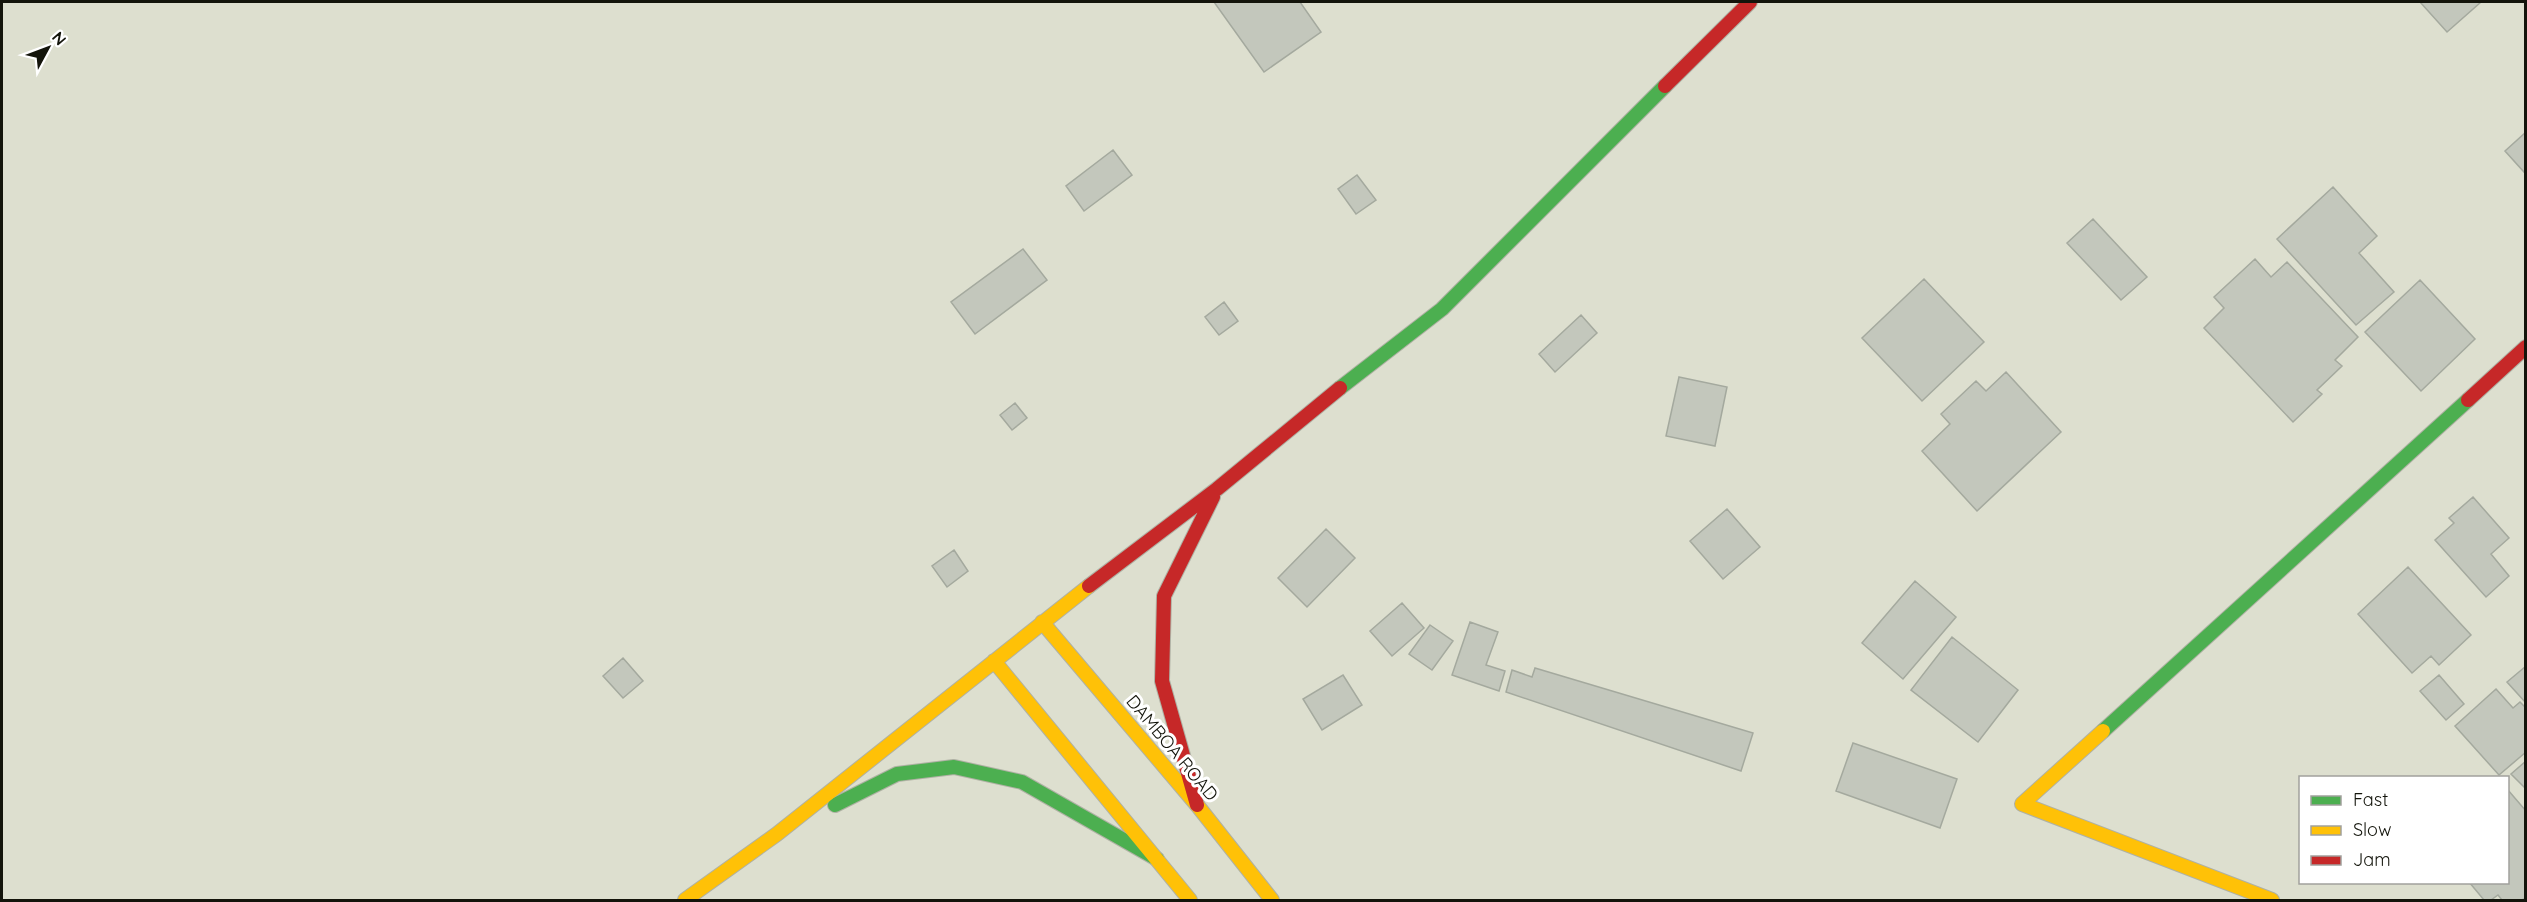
<svg xmlns="http://www.w3.org/2000/svg" width="2527" height="902" font-family="Quicksand,sans-serif">
<style>
.building{fill:#c3c7bc;stroke:#a4a99e;stroke-width:1.5}
.lines{fill:none;stroke-linecap:round;stroke-linejoin:round}
.fast-casing{stroke:#afb1a4;stroke-width:16}
.slow-casing{stroke:#afb1a4;stroke-width:16}
.jam-casing{stroke:#afb1a4;stroke-width:16}
.fast{stroke:#4caf50;stroke-width:14}
.slow{stroke:#ffc107;stroke-width:14}
.jam{stroke:#c62828;stroke-width:14}
.labels{text-anchor:middle;stroke-width:6;stroke-linejoin:round;paint-order:stroke}
.street-label{font-size:18px;fill:#13140b;stroke:#fff}
</style>
<rect width="100%" height="100%" fill="#dddfcf"/>
<path class="building" d="M1214 2H1300L1321 32 1264 72Z
M2420 2H2481L2447 32Z
M2525 133 2526 171 2524 172 2505 151Z
M1113 150 1132 175 1084 211 1066 186Z
M1357 175 1376 200 1356 214 1338 189Z
M2333 187 2377 236 2359 253 2394 292 2356 325 2277 239Z
M2093 219 2147 277 2121 300 2067 243Z
M1023 249 1047 280 975 334 951 302Z
M2255 259 2271 277 2287 262 2358 337 2335 360 2342 366 2317 390 2322 394 2293 422 2204 328 2224 308 2214 297Z
M1924 279 1984 342 1922 401 1862 338Z
M2420 280 2475 339 2421 391 2365 332Z
M1224 302 1238 321 1219 335 1205 317Z
M1581 315 1597 333 1555 372 1539 354Z
M2006 372 2061 432 1977 511 1922 451 1950 424 1941 414 1976 381 1986 391Z
M1679 377 1727 387 1715 446 1666 436Z
M1015 403 1027 418 1012 430 1000 415Z
M2473 497 2509 538 2491 554 2509 576 2486 597 2435 540 2454 523 2449 518Z
M1727 509 1760 547 1723 579 1690 541Z
M1326 529 1355 558 1307 607 1278 578Z
M954 550 968 571 947 587 932 566Z
M2408 567 2471 635 2439 665 2431 656 2412 673 2358 614Z
M1915 581 1956 617 1903 679 1862 643Z
M1402 603 1424 628 1392 656 1370 631Z
M1470 622 1498 632 1486 665 1505 671 1499 691 1452 675Z
M1430 625 1453 641 1432 670 1409 654Z
M1952 637 2018 690 1978 742 1911 690Z
M623 658 643 681 623 698 603 676Z
M2526 666V703L2507 682Z
M1535 668 1753 733 1741 771 1506 692 1512 670 1532 677Z
M1343 675 1362 705 1322 730 1303 699Z
M2439 675 2464 704 2446 720 2420 691Z
M2496 689 2513 708 2520 702 2526 708V752L2499 775 2455 726Z
M1853 743 1957 779 1940 828 1836 791Z
M2526 761V789L2511 774Z
M2508 790 2526 811V898L2522 900H2502L2498 895 2491 900H2484L2469 882H2508Z"/>
<g class="lines">
<g class="fast-casing">
<path id="fast" d="M1340 388 1442 309 1665 86
M2103 731 2468 400
M835 805 897 774 954 767 1022 782 1157 859"/>
</g>
<g class="slow-casing">
<path id="slow" d="M1042 622 1197 805 1272 900
M994 661 1190 900
M2103 731 2022 804 2272 900
M685 900 777 834 1089 586"/>
</g>
<g class="jam-casing">
<path id="jam" d="M1665 86 1750 2
M2468 400 2526 347
M1089 586 1217 489 1340 388
M1197 805 1162 681 1164 596 1213 497"/>
</g>
<use href="#fast" class="fast"/>
<use href="#slow" class="slow"/>
<use href="#jam" class="jam"/>
</g>
<g class="labels">
<g class="street-label">
<text transform="translate(1172 748) rotate(50)" y="6">DAMBOA ROAD</text>
</g>
</g>
<rect width="2527" height="902" fill="none" stroke="#13140b" stroke-width="6"/>
<rect x="2299" y="776" width="210" height="108" fill="#ffffff" stroke="#a1a19d" stroke-width="1.5"/>
<rect x="2311" y="796" width="30" height="9" fill="#4caf50" stroke="#a1a19d" stroke-width="1.5"/>
<text x="2353" y="806" font-size="18" fill="#13140b">Fast</text>
<rect x="2311" y="826" width="30" height="9" fill="#ffc107" stroke="#a1a19d" stroke-width="1.5"/>
<text x="2353" y="836" font-size="18" fill="#13140b">Slow</text>
<rect x="2311" y="856" width="30" height="9" fill="#c62828" stroke="#a1a19d" stroke-width="1.5"/>
<text x="2353" y="866" font-size="18" fill="#13140b">Jam</text>
<g transform="translate(48 48) rotate(49)" stroke="#ffffff" stroke-width="4.5" paint-order="stroke">
<path d="M0-4.5L10 22L0 15L-10 22Z" fill="#13140b"/>
<text y="-9" font-size="16" font-weight="bold" text-anchor="middle" fill="#13140b">N</text>
</g>
</svg>
